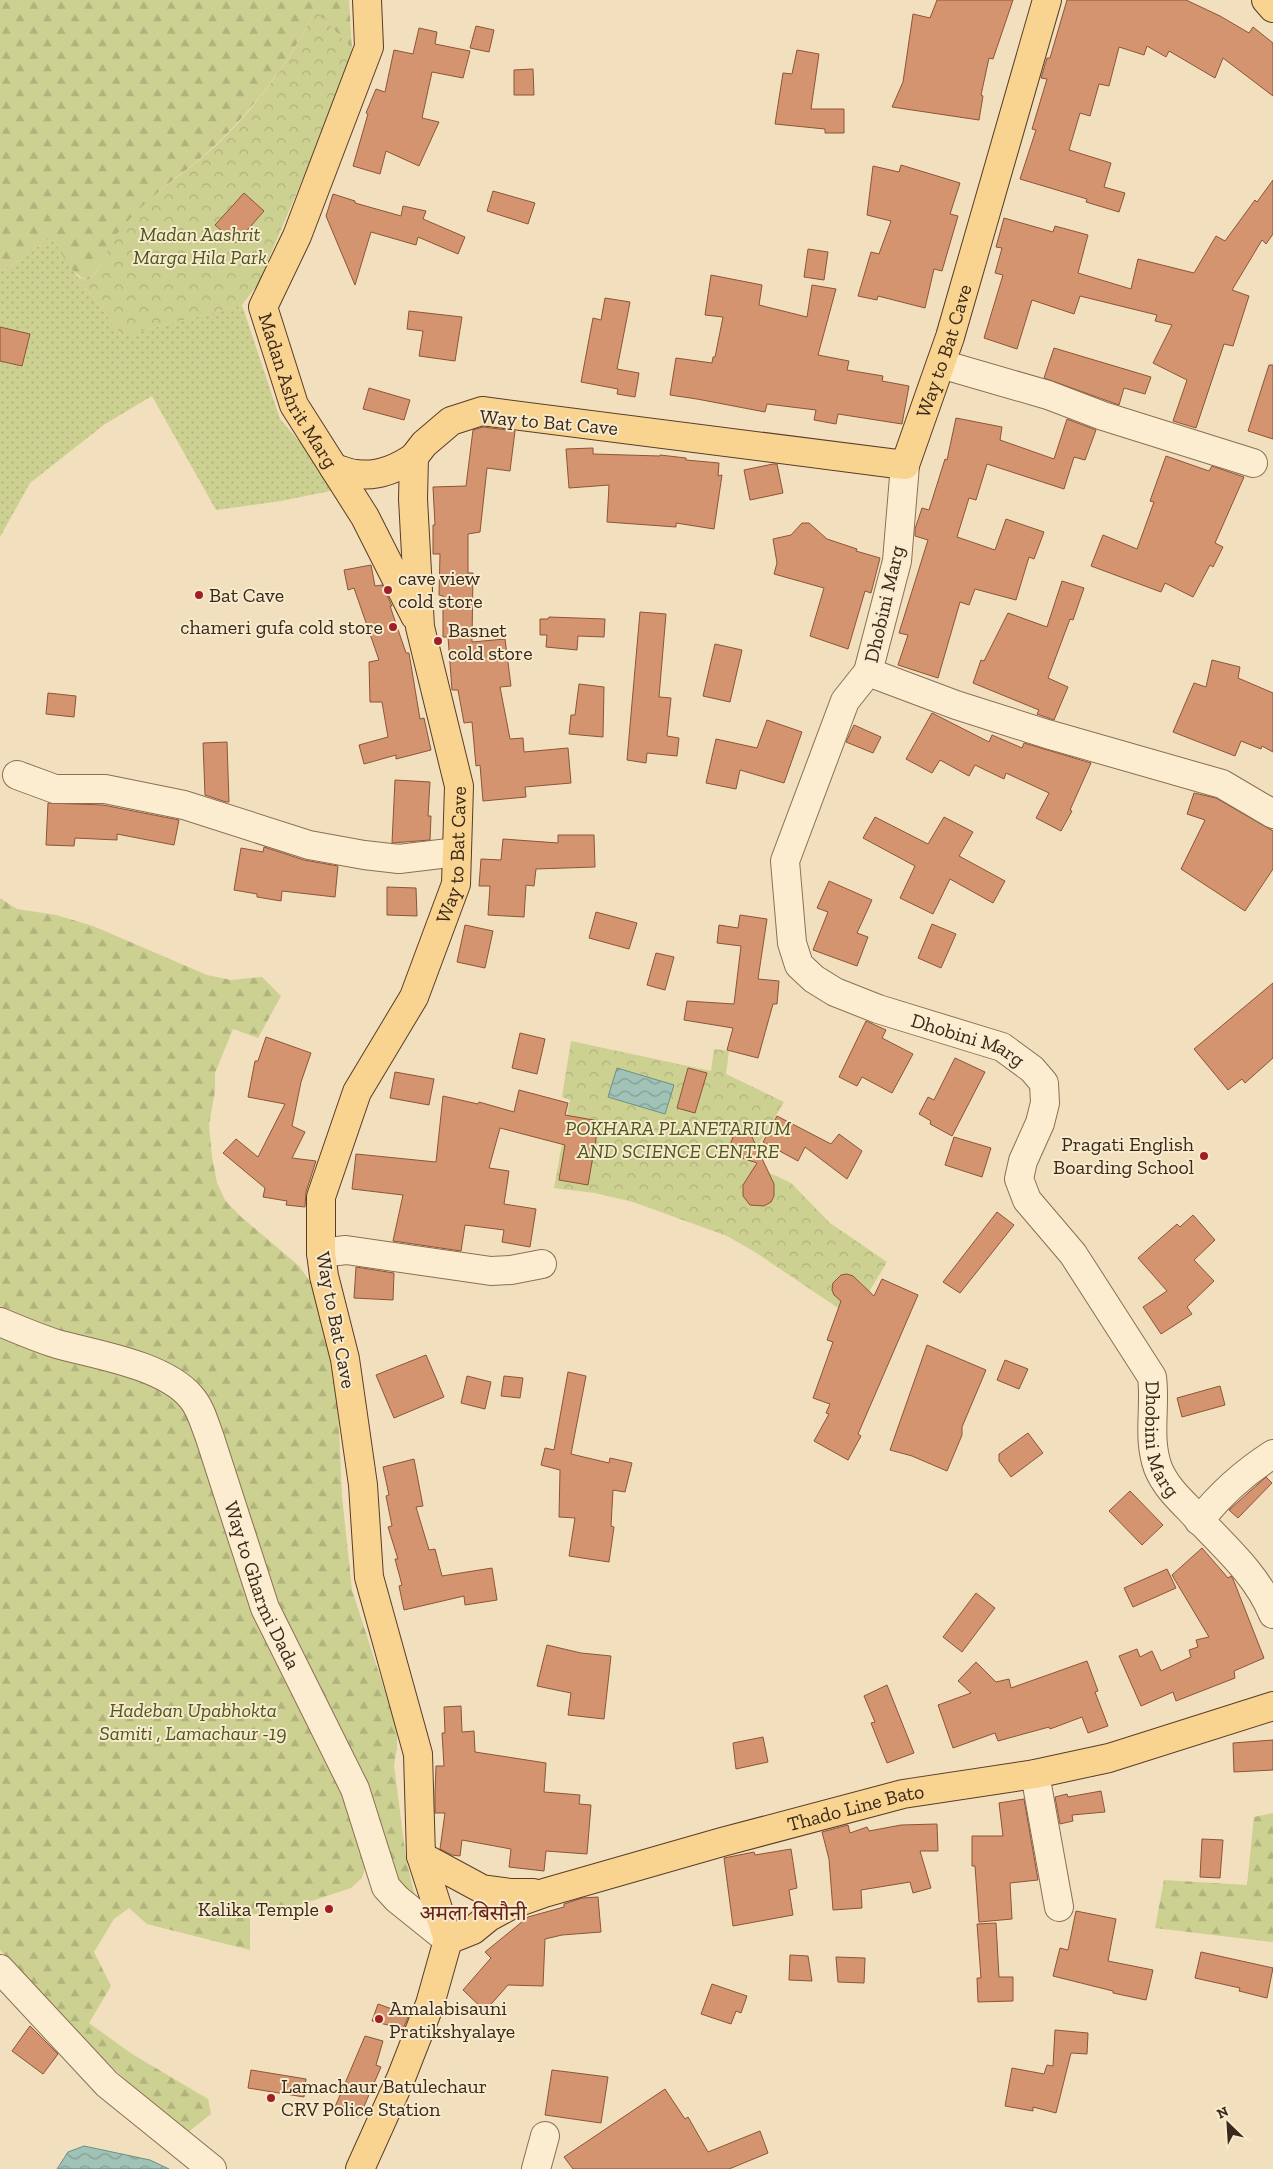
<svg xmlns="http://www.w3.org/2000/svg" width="1273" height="2169" font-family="'Zilla Slab','Noto Sans Devanagari',serif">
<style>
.grass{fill:url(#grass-dots)}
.forest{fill:url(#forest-firs)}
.park{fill:url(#park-crowns)}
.water{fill:url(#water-waves);stroke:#689185}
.building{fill:#d4946f;stroke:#8c5538}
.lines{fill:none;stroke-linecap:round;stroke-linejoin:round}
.minor-casing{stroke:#8b6f54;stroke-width:30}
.major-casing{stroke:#583d29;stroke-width:30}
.minor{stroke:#fcedd1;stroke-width:28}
.major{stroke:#f9d390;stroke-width:28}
.poi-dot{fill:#a01f26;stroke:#f8eacd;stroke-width:2}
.labels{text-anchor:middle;stroke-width:4;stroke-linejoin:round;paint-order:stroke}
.park-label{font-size:20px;font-style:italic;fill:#4c571f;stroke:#f8eacd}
.street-label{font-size:20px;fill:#39281b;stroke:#f8eacd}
.poi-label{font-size:20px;fill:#39281b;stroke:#f8eacd;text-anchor:start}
.neighbourhood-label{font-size:21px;fill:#692316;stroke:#f8eacd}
</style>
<defs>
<pattern id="grass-dots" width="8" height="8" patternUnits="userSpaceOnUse" patternTransform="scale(1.25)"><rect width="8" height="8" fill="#ccd090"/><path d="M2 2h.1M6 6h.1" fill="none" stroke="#b0b37c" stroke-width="1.8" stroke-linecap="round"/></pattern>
<pattern id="forest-firs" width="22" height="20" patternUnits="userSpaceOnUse" patternTransform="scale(1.25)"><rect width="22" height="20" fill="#ccd090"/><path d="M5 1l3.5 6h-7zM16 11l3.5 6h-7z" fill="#b0b37c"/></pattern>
<pattern id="park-crowns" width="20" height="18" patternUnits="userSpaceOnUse" patternTransform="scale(1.25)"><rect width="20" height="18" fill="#ccd090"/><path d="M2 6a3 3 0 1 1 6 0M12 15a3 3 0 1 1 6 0" fill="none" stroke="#b0b37c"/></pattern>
<pattern id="water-waves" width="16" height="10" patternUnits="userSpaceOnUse" patternTransform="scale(1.25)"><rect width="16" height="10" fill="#a1c2b7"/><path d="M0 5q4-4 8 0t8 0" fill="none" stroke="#849e94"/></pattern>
</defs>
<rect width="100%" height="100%" fill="#f2dfbd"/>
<path class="grass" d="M47 240 55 242 69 265 122 336 242 305 280 419 340 489 281 501 216 510 152 396 105 424 30 483 0 537V271L10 267Z"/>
<path class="forest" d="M0 0H349L352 49 315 9C296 55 248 116 211 149 193 166 171 180 153 197 142 207 132 219 122 230 108 245 103 270 88 280 71 275 64 257 55 242L47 240 10 267 0 271Z
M0 898 17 909 56 915 93 926 207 975 231 980 262 977 281 996 258 1038 233 1029 215 1073V1091L209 1125 212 1157 217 1183 225 1200 239 1215 299 1266 311 1283 324 1316 337 1385 342 1496 352 1590 397 1729V1748L394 1765 406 1859 416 1900 358 1842 365 1868 362 1878 351 1888 290 1908 250 1915V1950L147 1924 129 1908 114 1919 94 1952 111 1986 89 2023 132 2054 208 2099 211 2114 187 2133 164 2115 48 2008 0 1950Z
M1273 1813V1942L1155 1928 1164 1880 1247 1885 1254 1817Z"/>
<path class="park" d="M315 9 352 49 333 115 306 171 258 284 242 305 122 336 78 277 88 280C101 272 105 254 112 242 115 235 121 229 125 224 150 195 184 174 212 149 249 116 296 55 315 9Z
M571 1041 711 1071 714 1049 729 1051 726 1074 784 1102 750 1160 761 1169 791 1183 830 1223 887 1262 853 1318 755 1252 727 1236 633 1202 595 1193 554 1188 570 1100 562 1097Z"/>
<path class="water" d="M617 1068 674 1085 665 1114 608 1097Z
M84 2146 150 2160 169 2169H57L68 2152Z"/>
<path class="building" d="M937 0H1013L993 59 989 58 981 95 983 96 979 120 892 107 903 82 913 14 930 18Z
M1067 0H1186L1220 16 1249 33 1253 27 1273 43V96L1223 58 1215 78 1169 51 1166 57 1147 46 1144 55 1119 47 1109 86 1099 84 1090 116 1080 113 1069 150 1111 163 1104 187 1125 193 1119 212 1086 202 1087 199 1020 179 1036 130 1032 129 1047 79 1041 78 1047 58H1050Z
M476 26 494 30 489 52 470 48Z
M419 28 437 32 435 44 470 51 463 78 432 72 422 118 439 122 419 166 386 151 380 174 353 166 368 114 366 113 376 89 385 92 394 50 413 54Z
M797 50 819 54 811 109H844V133H825V129L775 124 783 73 792 74Z
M533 69 534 95H514V70Z
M901 165 960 183 950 214 958 216 942 271 934 269 925 308 878 296 877 300 858 296 871 252 879 254 891 221 867 215 873 166 899 172Z
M1273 180V234L1266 244 1262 240 1232 290 1249 296 1233 346 1224 344 1196 428 1173 421 1187 380 1153 363 1172 325 1155 321 1157 315 1080 296 1074 314 1032 300 1017 349 984 338 1003 275 995 273 1002 248 996 247 1004 218 1053 232 1055 226 1088 235 1078 273 1131 289 1138 259 1194 273 1216 236 1225 241 1255 200 1257 202Z
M493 191 535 203 528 224 487 211Z
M244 193 264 211 236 243 215 225Z
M333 194 355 201V203L401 216 403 206 426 211 423 219 465 237 458 254 418 237 416 245 371 232 355 285 326 216Z
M808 249 828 252 824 280 804 277Z
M711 275 762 285 759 305 807 317 812 285 836 289 818 355 849 361 847 370 883 376 882 381 909 386 902 424 838 414 836 424 814 420 816 410 767 404 765 412 697 399 670 395 676 358 712 363 713 357H715L723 317 705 315Z
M605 298 630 302 617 369 639 373 635 397 617 394 618 389 581 382 593 318 601 320Z
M409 311 462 317 455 361 419 356 423 331 407 329Z
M0 327 30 334 22 366 0 361Z
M1054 348 1151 377 1145 394 1124 388 1119 405 1044 378Z
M1269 365H1273V439L1248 431Z
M369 388 410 400 404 420 363 409Z
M956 418 1002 427 1000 440 1054 459 1067 419 1096 430 1085 460 1074 457 1064 489 987 464 976 500 969 498 957 537 995 550 1006 519 1044 532 1034 559 1029 557 1016 600 975 589 969 605 960 602 938 678 898 665 908 635 899 633 928 540 915 536V529L922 508 929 510 945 459 947 460Z
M483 427 515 431 510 471 487 468 480 532 468 534V573H473L472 642 505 639 511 686 500 687 510 739 523 738 524 752 568 748 571 783 525 787 526 797 483 801 480 765 476 766 472 722 464 723 458 690H452L448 637H443V596L439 595 440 554H433V525H435L433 487 466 486 473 430Z
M593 448V454L660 456V455L686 458V460L719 463 718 476 722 475 714 529 676 523V527L607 522 609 485 569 488 566 449Z
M1166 456 1209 471 1212 466 1244 477 1215 543 1223 547 1213 567 1210 565 1193 597 1165 583 1161 592 1091 566 1103 535 1137 549 1154 502 1150 501Z
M773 464H777L783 493 750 500 744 470Z
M802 523H809L827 539 857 549 856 551 880 558 871 593 865 591 848 649 810 636 824 588 774 574 777 563 773 539 791 535Z
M371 565 375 586 382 585 392 606H390L406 653H409L420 719 424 718 431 750 396 759V755L364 764 359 745 388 737 382 702H370L369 662 379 660 354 588 348 590 344 570Z
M1062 581 1084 588 1073 620 1070 619 1048 678 1068 687 1054 720 1037 714 1039 710 973 683 981 660 984 661 1008 613 1047 627Z
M640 612 666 614 659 697 671 698 667 736 679 738 677 756 647 753 646 763 627 760Z
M549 617 605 619 604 637 578 636 577 650 546 647 547 635H540V619H548Z
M715 644 742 650 730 702 703 696Z
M1212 660 1240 667 1238 678 1273 693V752L1262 746 1261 749 1241 741 1235 756 1173 732 1194 683 1206 687Z
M579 684 604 687 603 737 569 734 571 715H575Z
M48 693 76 696 74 717 46 714Z
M932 713 989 742 992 735 1022 748 1024 743 1091 763 1070 810 1072 811 1061 831 1036 818 1049 793 1006 773 1004 779 975 765 969 776 940 760 932 773 906 759Z
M767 720 802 732 784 783 740 770 736 789 706 783 716 739 757 748Z
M854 725 881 737 873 753 846 742Z
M227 742 229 802H226L205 795 203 743Z
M395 780 430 782 428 816H431L430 840 392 843Z
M1194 793 1216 798 1273 831V869L1245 911 1181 869 1205 820 1187 814Z
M48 803 103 805 179 820 174 845 117 834V840L75 838 74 846 46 845Z
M875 817 928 844 944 817 973 832 959 856 1005 881 993 903 950 879 933 914 900 898 915 866 863 838Z
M558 835H594L595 867 536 869 534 886 526 885 524 917 488 915 490 886H479L481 859 501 860 503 839 558 843Z
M264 847 304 860 338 866 335 897 282 891 281 901 257 897V894L234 890 241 848 263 852Z
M829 881 872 900 857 933 868 937 857 966 813 950 828 912 817 908Z
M387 887 416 888 417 916 387 915Z
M596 912 637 923 629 949 589 938Z
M740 915 767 919 758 979 779 981 777 1004H773L758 1058 727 1050 733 1028 684 1020 687 1001 734 1004 741 946 717 943 719 925 738 928Z
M932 924 956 934 941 968 918 958Z
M465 925 493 931 485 968 457 962Z
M656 953 674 957 665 990 647 985Z
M1273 983V1058L1245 1083 1242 1079 1228 1090 1194 1049Z
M866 1021 886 1030 882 1038 913 1054 892 1093 862 1077 857 1086 839 1077Z
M520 1033 545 1039 537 1074 512 1068Z
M266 1037 311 1053 301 1082 292 1126 305 1132 292 1158 316 1161 306 1192 305 1207 286 1205 287 1201 263 1197 265 1188 223 1153 236 1139 258 1157 285 1104 248 1097 255 1061H258Z
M955 1058 985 1072 952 1136 930 1124 931 1121 919 1114 928 1097 934 1100Z
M688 1068 707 1073 695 1113 677 1108Z
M395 1072 434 1079 429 1105 390 1098Z
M519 1090 568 1103 565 1115 599 1121 588 1185 559 1180 565 1145 500 1128 489 1168 509 1171 504 1204 536 1209 530 1247 502 1242 504 1230 465 1225 461 1251 393 1241 403 1195 352 1189 356 1154 436 1162 443 1096 478 1104 479 1102 514 1112Z
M777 1116 831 1144 839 1134 862 1151 847 1179 805 1147 798 1161 763 1142Z
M736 1129 751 1135 774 1184V1196L771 1202 764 1206 750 1205 743 1196V1185L757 1163 727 1153Z
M954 1137 991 1148 982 1177 945 1165Z
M997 1212 1014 1225 960 1293 943 1282Z
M1193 1215 1215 1240 1194 1260 1214 1281 1187 1307 1192 1314 1161 1334 1143 1307 1167 1291 1138 1258 1177 1224 1180 1227Z
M356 1267 394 1273 393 1300 354 1298Z
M847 1274 853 1276 874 1296 882 1279 918 1295 858 1434 861 1436 848 1460 814 1441 829 1414 826 1413 830 1404 813 1398 833 1342 827 1340 841 1301 834 1295 832 1290 833 1283 841 1275Z
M927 1345 986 1370 962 1427V1435L947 1471 912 1456 890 1450Z
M426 1355 444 1397 394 1418 376 1375Z
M1005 1360 1028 1369 1019 1389 997 1380Z
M568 1372 586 1376 571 1454 609 1463 610 1458 632 1463 625 1492 613 1490 611 1526 614 1527 609 1562 569 1556 575 1518 559 1517 560 1470 541 1465 545 1448 554 1450Z
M467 1376 491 1382 485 1409 461 1403Z
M504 1376 523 1378 520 1398 501 1396Z
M1220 1386 1225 1405 1182 1417 1177 1398Z
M1028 1433 1043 1453 1011 1477 999 1461V1454Z
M414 1459 423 1506 416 1507 429 1550 435 1549 442 1576 492 1568 497 1600 465 1605 464 1596 404 1610 399 1586 402 1585 395 1559H398L388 1527 392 1526 386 1496 389 1495 383 1467Z
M1266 1477 1272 1483 1238 1518 1229 1510Z
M1130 1491 1163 1525 1142 1545 1109 1511Z
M1202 1548 1228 1578 1231 1576 1233 1579 1264 1658 1234 1671 1235 1678 1176 1701 1173 1692 1141 1706 1119 1656 1137 1649 1140 1657 1152 1651 1161 1671 1191 1657 1189 1650 1198 1647 1196 1640 1209 1637 1172 1575Z
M1167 1569 1176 1588 1133 1607 1124 1588Z
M976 1593 995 1608 962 1652 943 1637Z
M547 1645 581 1653 611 1656 604 1719 568 1715 571 1693 537 1686Z
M1087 1661 1098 1691 1095 1692 1108 1726 1088 1733 1082 1717 1050 1729 1049 1727 998 1741 995 1733 953 1748 938 1705 971 1693 958 1681 976 1662 996 1682 1009 1679 1011 1688Z
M887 1685 914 1753 887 1763 871 1723 875 1722 864 1696Z
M461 1706 462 1732 474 1731 475 1752 546 1763 544 1792 580 1795 579 1804 591 1805 587 1854 546 1851 544 1871 509 1867 511 1849 462 1840 460 1856 452 1855 440 1849 445 1813H435V1794L436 1766H444L442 1733H445L444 1707Z
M763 1737 768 1762 736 1769 733 1743Z
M1273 1740V1770L1234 1772 1233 1743Z
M1101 1791 1105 1812 1072 1815 1073 1821 1060 1824 1055 1797 1067 1794 1068 1797Z
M1024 1799 1038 1880 1010 1883 1012 1919 979 1922 975 1866H972V1836H1003L999 1803Z
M937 1824 938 1851H920L931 1888 913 1893 910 1882 861 1890 862 1908 833 1910 829 1859 822 1832 848 1825 850 1833 867 1827 869 1831 901 1825Z
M1202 1839 1223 1840 1220 1878 1200 1877Z
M791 1849 797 1888 789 1890 793 1915 733 1926 724 1858 754 1852 755 1855Z
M598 1897 601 1932 562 1935 545 1939 543 1986 508 1985 485 2011 463 1990 491 1958 485 1952 528 1917 564 1907V1904L582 1898Z
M1076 1911 1116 1919 1108 1961 1153 1970 1146 2000 1113 1993V1991L1053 1976 1060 1948 1068 1950Z
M996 1923 999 1977H1013V2001L978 2002 977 1978H981L977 1924Z
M1201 1952 1273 1968 1267 1998 1239 1991 1240 1988 1195 1978Z
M790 1955 808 1956 812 1981 789 1980Z
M836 1957 865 1958 864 1983 838 1982Z
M712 1984 747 1996 741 2013 736 2011 731 2024 701 2014Z
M378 2004 409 2015 403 2029 372 2021Z
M30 2026 58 2054 43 2074 12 2051Z
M1055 2030 1088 2033 1087 2054 1071 2053 1056 2113 1033 2107V2111L1005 2106 1012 2068 1044 2074 1047 2065 1053 2066Z
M365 2036 383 2041 376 2065 381 2067 359 2118 335 2107Z
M251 2070 306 2079 304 2097 248 2088Z
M552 2070 608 2077 601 2123 545 2115Z
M665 2089 685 2119 688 2117 708 2152 760 2131 768 2153 729 2169H573L564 2157Z"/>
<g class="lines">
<g class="minor-casing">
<g id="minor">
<path d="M941 364 1048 395 1103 416 1253 463"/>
<path id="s1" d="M905 465 897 561 868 672 845 701 785 861 792 943 799 965 814 979 835 992 878 1009 1002 1047 1032 1069 1044 1083 1045 1103 1040 1123 1023 1161 1019 1179 1027 1200 1073 1254 1152 1377C1156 1407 1147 1438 1158 1468 1165 1485 1177 1497 1190 1510 1220 1543 1256 1572 1273 1614"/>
<path d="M868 672 956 705 1047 734 1222 784 1273 814"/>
<path d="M17 775 55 789H105L184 805 309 845 364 855 399 859 457 852"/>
<path d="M321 1253 346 1250 491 1271 511 1270 542 1264"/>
<path id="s2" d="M0 1322C19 1330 38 1338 57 1344 97 1355 164 1365 191 1397 200 1407 204 1422 209 1435L265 1608 355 1789 386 1887 397 1899 448 1940"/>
<path d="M1199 1521C1220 1494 1245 1472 1273 1454"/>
<path d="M1035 1774 1059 1907"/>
<path d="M0 1969 107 2084 212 2169"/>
<path d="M536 2169 545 2136"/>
</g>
</g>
<g class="major-casing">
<g id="major">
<path id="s3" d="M367 0 369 47 297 236 263 307 294 405 365 517 415 616"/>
<path d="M1266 0 1273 8"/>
<path d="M334 468C342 470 350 474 357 474 378 477 398 468 414 457"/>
<path d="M421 1856 482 1889 510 1893H533"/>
<path id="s4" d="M448 1940 421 1856 418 1754 369 1577 363 1485 345 1359 324 1276 321 1253V1197L357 1092 414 997 456 884 459 786 420 627 413 499 414 457 424 444 451 421 482 411 905 465 950 337 1047 0"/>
<path id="s5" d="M448 1940 473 1930 489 1917 513 1904 544 1893 722 1842 903 1794 1035 1774 1109 1758 1273 1706"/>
<path d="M360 2169 401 2078 430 2004 448 1940"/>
</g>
</g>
<use href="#minor" class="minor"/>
<use href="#major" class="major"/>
</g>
<g class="poi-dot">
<circle cx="388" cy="590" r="5"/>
<circle cx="199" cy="595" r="5"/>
<circle cx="393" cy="627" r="5"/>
<circle cx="438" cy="641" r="5"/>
<circle cx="1204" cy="1156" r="5"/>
<circle cx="329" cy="1909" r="5"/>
<circle cx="379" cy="2019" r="5"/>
<circle cx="271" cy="2098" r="5"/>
</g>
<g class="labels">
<g class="park-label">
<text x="200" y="241">Madan Aashrit<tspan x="200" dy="23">Marga Hila Park</tspan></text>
<text x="678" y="1135">POKHARA PLANETARIUM<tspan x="678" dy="23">AND SCIENCE CENTRE</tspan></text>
<text x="193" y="1717">Hadeban Upabhokta<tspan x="193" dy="23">Samiti , Lamachaur -19</tspan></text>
</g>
<g class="street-label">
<text dy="7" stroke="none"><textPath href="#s4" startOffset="2164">Way to Bat Cave</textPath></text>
<text dy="7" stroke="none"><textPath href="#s3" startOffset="419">Madan Ashrit Marg</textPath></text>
<text transform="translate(549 422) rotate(5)" y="7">Way to Bat Cave</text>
<text transform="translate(884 604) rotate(-77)" y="7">Dhobini Marg</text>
<text dy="7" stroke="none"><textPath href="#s4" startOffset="1129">Way to Bat Cave</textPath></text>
<text dy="7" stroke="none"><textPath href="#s1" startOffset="711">Dhobini Marg</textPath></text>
<text transform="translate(336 1320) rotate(79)" y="7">Way to Bat Cave</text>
<text dy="7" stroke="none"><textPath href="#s1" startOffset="1205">Dhobini Marg</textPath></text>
<text dy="7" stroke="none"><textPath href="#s2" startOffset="409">Way to Gharmi Dada</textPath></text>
<text dy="7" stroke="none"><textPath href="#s5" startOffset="431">Thado Line Bato</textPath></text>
</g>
<g class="poi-label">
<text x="398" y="585">cave view<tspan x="398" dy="23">cold store</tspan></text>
<text x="209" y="602">Bat Cave</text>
<text x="383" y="634" text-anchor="end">chameri gufa cold store</text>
<text x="448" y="637">Basnet<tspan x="448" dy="23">cold store</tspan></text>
<text x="1194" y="1151" text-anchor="end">Pragati English<tspan x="1194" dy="23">Boarding School</tspan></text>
<text x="319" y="1916" text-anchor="end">Kalika Temple</text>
<text x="389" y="2015">Amalabisauni<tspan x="389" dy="23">Pratikshyalaye</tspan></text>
<text x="281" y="2093">Lamachaur Batulechaur<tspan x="281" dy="23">CRV Police Station</tspan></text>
</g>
<g class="neighbourhood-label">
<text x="473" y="1920">अमला बिसौनी</text>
</g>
</g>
<g transform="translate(1228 2124) rotate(335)" stroke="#f8eacd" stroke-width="4" paint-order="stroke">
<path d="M0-4L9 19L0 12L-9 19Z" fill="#39281b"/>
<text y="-8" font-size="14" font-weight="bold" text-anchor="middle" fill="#39281b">N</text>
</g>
</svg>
